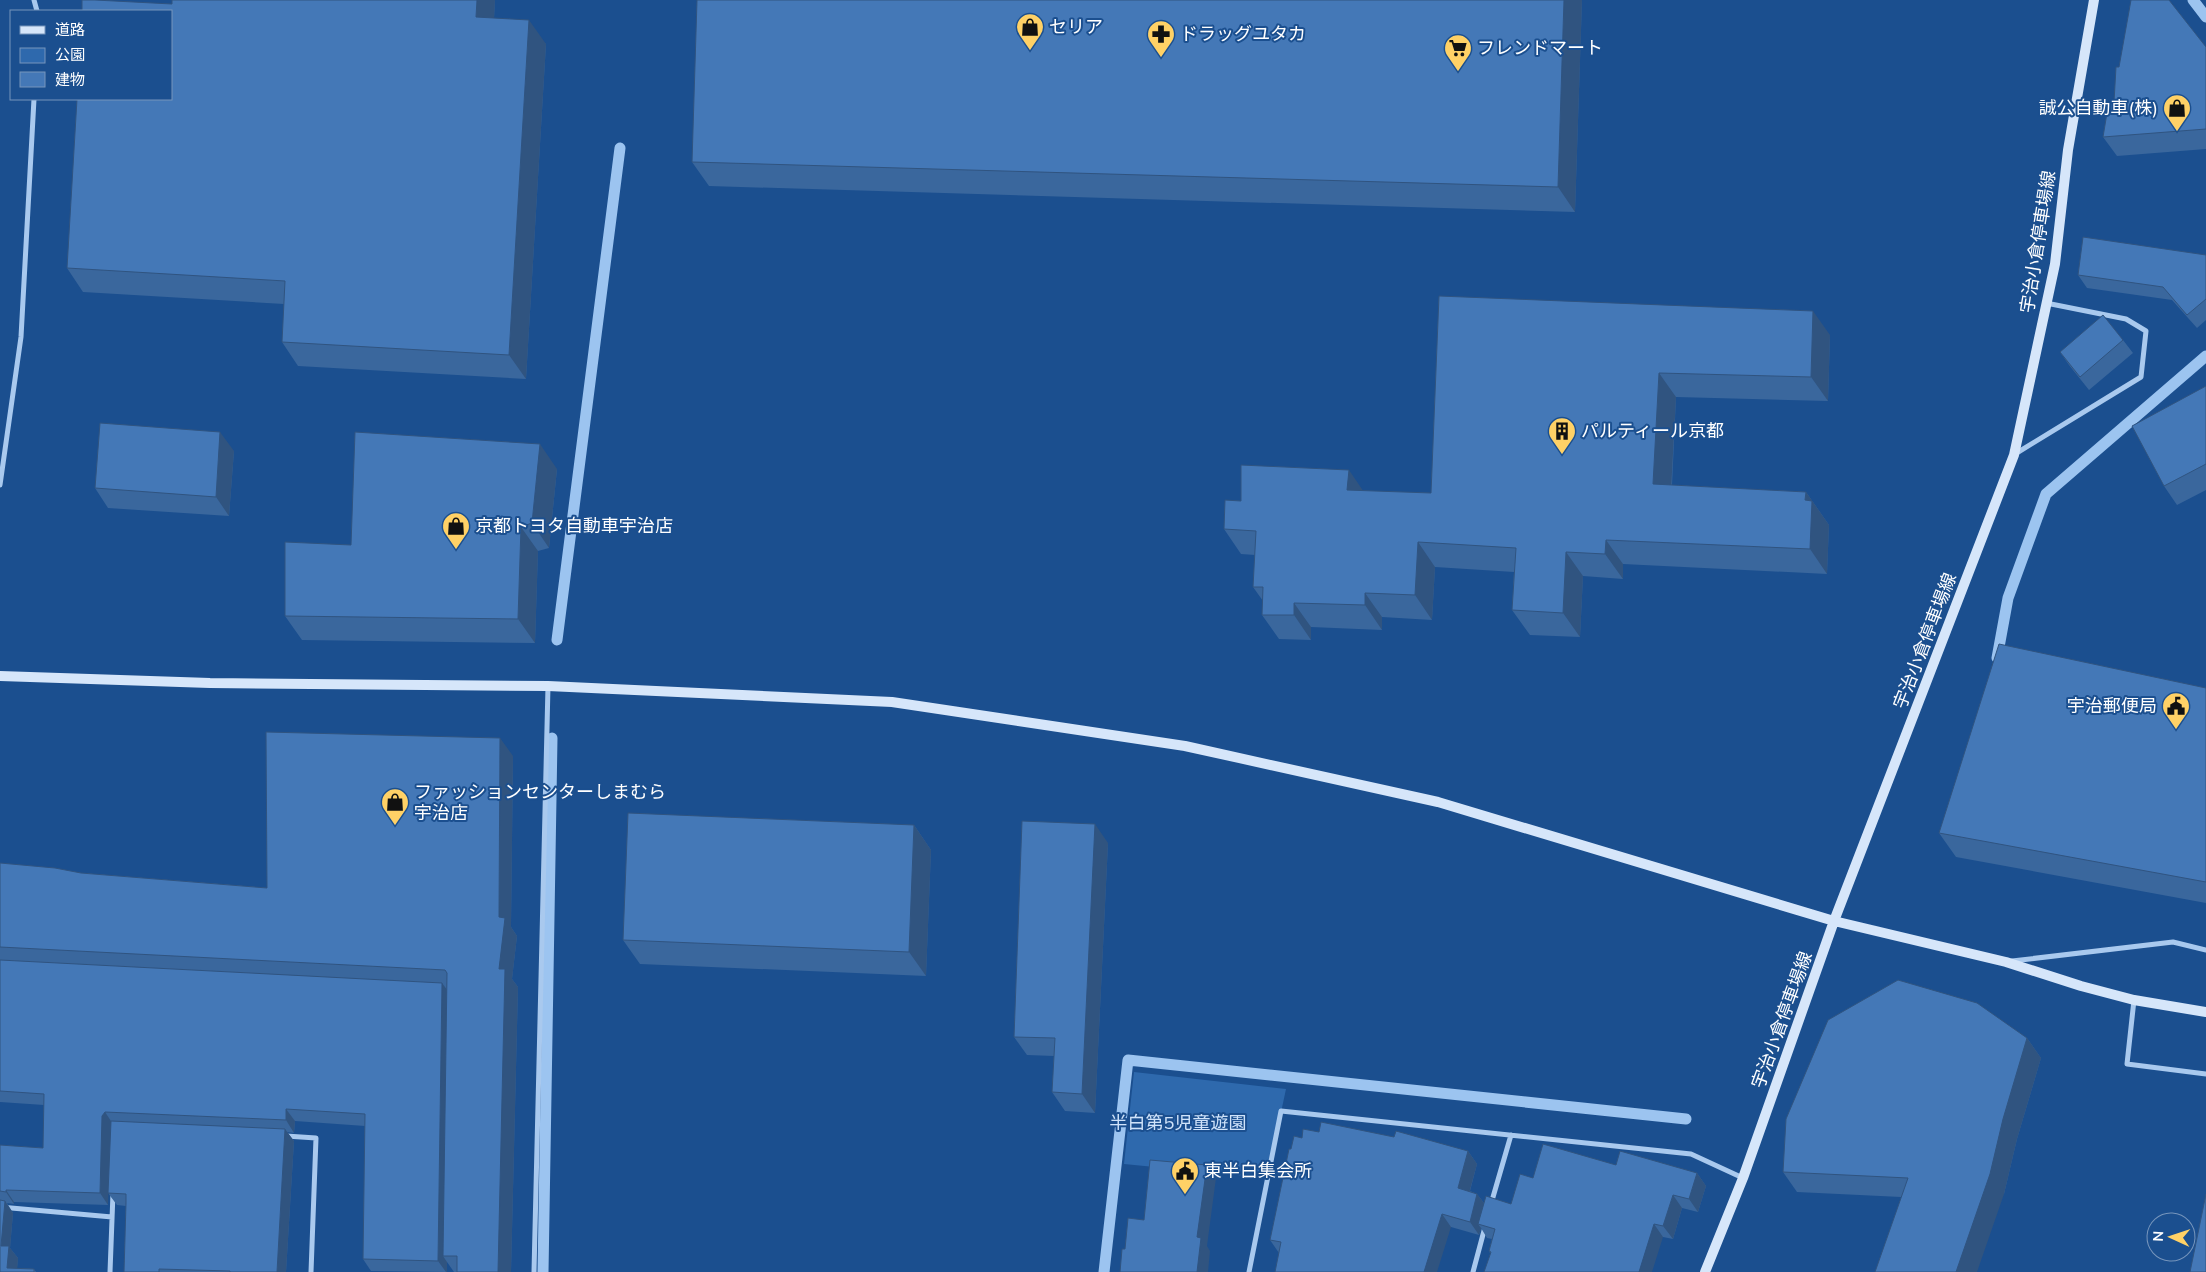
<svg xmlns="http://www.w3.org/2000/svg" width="2206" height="1272" font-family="Mulish,'Noto Sans JP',sans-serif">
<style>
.green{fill:#2e69ad}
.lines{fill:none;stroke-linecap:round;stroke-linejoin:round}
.stream{stroke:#9cc4f0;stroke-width:11}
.street{stroke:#a9c9ee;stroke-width:5}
.secondary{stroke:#d6e6fa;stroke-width:10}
.wall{fill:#3a679d}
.shaded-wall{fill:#305480}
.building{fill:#4478b7;stroke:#305480}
.labels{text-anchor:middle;stroke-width:4;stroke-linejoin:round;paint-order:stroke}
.poi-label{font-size:18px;fill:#fff;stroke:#1b4f8f;text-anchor:start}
.street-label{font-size:18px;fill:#fff;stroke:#1b4f8f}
.park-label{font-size:18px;fill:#cfe3fa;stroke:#1b4f8f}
</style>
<rect width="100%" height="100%" fill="#1b4f8f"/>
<path class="green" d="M1134 1072 1286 1089 1267 1178 1124 1164Z"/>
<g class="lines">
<path class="stream" d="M2193 0 2206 17
M557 640 620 148
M1997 658 2008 598 2046 494 2206 356
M543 1272 552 738
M1104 1272 1128 1060 1686 1119"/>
<path class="street" d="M34 0 37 11
M2015 454 2141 377 2146 331 2126 319 2046 303
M0 485 21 337 34 99
M2012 961 2173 942 2206 950
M2134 1000 2127 1064 2206 1074
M286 1136 316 1138 311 1272
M1491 1204 1511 1135
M0 1207 112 1217
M110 1272 113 1193
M534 1272 548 686
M1249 1272 1281 1111 1691 1154 1743 1178
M1473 1272 1485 1227"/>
<path class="secondary" d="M0 676 210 683 548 686 892 702 1185 746 1438 802 1834 921 2006 962 2081 986 2134 1000 2206 1012
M1705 1272 1743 1178 1834 921 2014 455 2055 264 2068 150 2094 0"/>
</g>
<path class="wall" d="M495 0 494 18 546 44 526 379 298 366 282 342 284 304 83 292 67 268 172 4Z
M1582 0 1575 212 709 186 692 162Z
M2206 47V149L2117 156 2103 137 2114 102 2119 67Z
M2206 255V320L2197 328 2172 300 2087 288 2078 275Z
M1439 296 1830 335 1828 401 1676 397 1672 485 1806 492 1829 525 1827 574 1623 564V579L1583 576 1580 637 1530 635 1512 610 1514 572 1435 567 1432 620 1382 617V630L1311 627V640L1279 639 1262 615 1263 601 1253 587 1255 555 1241 554 1224 529 1241 501 1363 491 1431 493Z
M2123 340 2133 353 2089 390 2069 365 2060 352Z
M2206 386V490L2177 505 2164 486Z
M234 451 229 516 108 508 95 488Z
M557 469 549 548 538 551 535 643 302 640 285 616 351 545Z
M2206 688V903L1956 857 1939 833Z
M513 756 511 927 517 936 512 979 518 987 511 1272H454L447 1262V1272L371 1271 363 1259 365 1126 295 1121 294 1133 287 1132 294 1141 286 1272H124L126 1206 117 1205 108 1193V1205L14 1202V1204L7 1203 13 1213 10 1248 18 1258 17 1268 34 1269 36 1272H0V1145L43 1148 44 1105 0 1102V863L81 873 267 888Z
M914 825 931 850 926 976 640 964 623 940Z
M1108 843 1095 1113 1065 1111 1052 1092 1054 1056 1027 1055 1014 1037Z
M2027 1038 2041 1058 2017 1139 2004 1194 1901 1197 1797 1192 1783 1172Z
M1319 1132 1468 1151 1477 1164 1470 1191 1477 1194 1484 1203 1511 1204 1533 1178 1616 1165 1697 1173 1706 1186 1698 1212 1682 1208 1673 1239 1663 1237 1490 1253 1489 1251 1492 1239 1487 1238 1481 1228 1479 1235 1451 1227 1279 1253 1270 1240 1291 1149 1302 1138Z"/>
<path class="shaded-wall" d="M477 0H495L493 41 476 17Z
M1564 0H1582L1575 212 1558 187Z
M529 20 546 44 526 379 509 355Z
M1813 311 1830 335 1828 401 1811 377Z
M1659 373 1676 397 1670 509 1653 484Z
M220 432 234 451 229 516 216 497Z
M540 444 557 469 549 548 532 523Z
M1349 470 1366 495 1347 490Z
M1806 492 1829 525 1827 574 1810 549 1805 500Z
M521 527 538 551 535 643 518 619Z
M1606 540 1623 564V579L1605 554Z
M1418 542 1435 567 1432 620 1415 595Z
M1566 552 1583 576 1580 637 1563 613Z
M1365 593 1382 617V630L1365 605Z
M1294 603 1311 627V640L1294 615Z
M500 738 513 756 511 927 517 936 512 979 518 987 511 1272H498L499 917Z
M1095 824 1108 843 1095 1113 1082 1094Z
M914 825 931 850 926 976 909 952Z
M442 983 451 995 443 1256 447 1262V1272H446L438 1261Z
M2027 1038 2041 1058 2017 1139 2004 1194 1977 1272H1956Z
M286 1109 295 1121 294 1133 286 1120Z
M105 1112 113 1124 111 1128 108 1205 100 1193 102 1116Z
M285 1129 294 1141 286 1272H277Z
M1468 1151 1477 1164 1467 1201 1458 1188Z
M1207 1165 1216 1178 1207 1246 1210 1251 1208 1272H1197V1237Z
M1697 1173 1706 1186 1698 1212 1689 1199Z
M6 1190 14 1202V1204L6 1192Z
M1477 1194 1487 1207 1478 1224 1481 1228 1479 1235 1470 1222Z
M1673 1195 1682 1208 1673 1239 1663 1226Z
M5 1201 13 1213 10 1248 18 1258 17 1272 7 1268 1 1246Z
M1442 1214 1451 1227 1437 1272H1424Z
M1654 1224 1663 1237 1652 1272H1639Z"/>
<path class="building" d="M82 0H95L172 4V0H477L476 17 529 20 509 355 282 342 285 281 67 268 77 99H171V11H82Z
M697 0H1564L1558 187 692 162Z
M2131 0H2169L2206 47V129L2103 137 2109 101 2114 102 2116 67H2119Z
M2083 237 2206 255V299L2187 315 2163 287 2078 275Z
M1439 296 1813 311 1811 377 1659 373 1653 484 1806 492 1805 500 1812 501 1810 549 1606 540 1605 554 1566 552 1563 613 1512 610 1516 548 1418 542 1415 595 1365 593V605L1294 603V615H1262L1263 587H1253L1256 531 1224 529 1225 500 1241 501V465L1349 470 1347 490 1431 493Z
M2103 315 2123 340 2080 377 2060 352Z
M2206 386V464L2164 486 2132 426Z
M100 423 220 432 216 497 95 488Z
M355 432 540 444 532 523 521 527 518 619 285 616V542L351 545Z
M1999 644 2206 688V882L1939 833Z
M266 732 500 738 499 917 505 918 499 969H505L498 1272H457V1256H443L447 973 445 970 0 947V863L55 868 81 873 267 888Z
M628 813 914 825 909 952 623 940Z
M1022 821 1095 824 1082 1094 1052 1092 1055 1038 1014 1037Z
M0 960 442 983 438 1261 363 1259 365 1114 286 1109V1120L105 1112 102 1116 100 1193 6 1190V1192L0 1191V1145L43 1148 44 1094 0 1091Z
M1898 980 1977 1003 2027 1038 2003 1119 1990 1174 1956 1272H1875L1908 1178 1783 1172 1786 1119 1828 1020Z
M111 1121 285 1129 277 1272H230V1271L159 1269V1272H124L126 1203V1194L108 1193Z
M1321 1122 1394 1137 1396 1131 1468 1151 1458 1188 1477 1194 1470 1222 1442 1214 1424 1272H1275L1281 1242 1270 1240 1289 1149H1291L1294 1136 1302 1138 1303 1129 1319 1132Z
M1543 1144 1616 1165 1620 1151 1697 1173 1689 1199 1673 1195 1663 1226 1654 1224 1639 1272H1484L1491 1252 1489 1251 1495 1229 1478 1224 1486 1196 1511 1204 1520 1174 1533 1178Z
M1150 1160 1207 1165 1197 1237 1201 1238 1197 1272H1120L1122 1249H1125L1128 1218 1144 1220Z
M2206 1194V1272H2190Z
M0 1200 5 1201 1 1246H9L7 1268 34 1269V1272H0Z"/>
<defs>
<g id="shop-pin" transform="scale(1.4375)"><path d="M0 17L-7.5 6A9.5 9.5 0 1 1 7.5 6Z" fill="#ffd166" stroke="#1b4f8f"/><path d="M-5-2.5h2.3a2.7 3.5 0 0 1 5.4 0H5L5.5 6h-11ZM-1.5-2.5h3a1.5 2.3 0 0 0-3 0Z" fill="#111"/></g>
<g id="pharmacy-pin" transform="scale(1.4375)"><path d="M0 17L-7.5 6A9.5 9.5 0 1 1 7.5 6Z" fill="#ffd166" stroke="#1b4f8f"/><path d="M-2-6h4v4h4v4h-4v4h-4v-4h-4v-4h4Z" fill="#111"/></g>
<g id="supermarket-pin" transform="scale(1.4375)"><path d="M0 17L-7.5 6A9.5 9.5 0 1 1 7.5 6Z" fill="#ffd166" stroke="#1b4f8f"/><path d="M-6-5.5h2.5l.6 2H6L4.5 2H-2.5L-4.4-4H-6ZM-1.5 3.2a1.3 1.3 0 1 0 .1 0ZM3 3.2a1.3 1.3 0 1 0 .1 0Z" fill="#111"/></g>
<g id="building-pin" transform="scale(1.4375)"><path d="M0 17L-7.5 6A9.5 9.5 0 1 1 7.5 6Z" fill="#ffd166" stroke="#1b4f8f"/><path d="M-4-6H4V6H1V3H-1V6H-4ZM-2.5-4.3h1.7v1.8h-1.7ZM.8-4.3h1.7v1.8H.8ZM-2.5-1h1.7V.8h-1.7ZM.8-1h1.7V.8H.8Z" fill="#111"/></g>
<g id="civic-pin" transform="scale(1.4375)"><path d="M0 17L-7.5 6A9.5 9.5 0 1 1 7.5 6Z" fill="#ffd166" stroke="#1b4f8f"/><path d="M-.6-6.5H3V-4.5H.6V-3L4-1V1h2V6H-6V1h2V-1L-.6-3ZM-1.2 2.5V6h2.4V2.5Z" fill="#111"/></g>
</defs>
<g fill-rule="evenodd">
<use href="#shop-pin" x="1030" y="27"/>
<use href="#pharmacy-pin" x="1161" y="34"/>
<use href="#supermarket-pin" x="1458" y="48"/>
<use href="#shop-pin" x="2177" y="108"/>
<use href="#building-pin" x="1562" y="431"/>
<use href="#shop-pin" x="456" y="526"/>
<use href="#civic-pin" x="2176" y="706"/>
<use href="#shop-pin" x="395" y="802"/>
<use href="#civic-pin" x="1185" y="1171"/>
</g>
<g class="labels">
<g class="poi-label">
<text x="1049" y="33">セリア</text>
<text x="1180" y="40">ドラッグユタカ</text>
<text x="1477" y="54">フレンドマート</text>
<text x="2158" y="114" text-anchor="end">誠公自動車(株)</text>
<text x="1581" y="437">パルティール京都</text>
<text x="475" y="532">京都トヨタ自動車宇治店</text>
<text x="2157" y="712" text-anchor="end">宇治郵便局</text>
<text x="414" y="798">ファッションセンターしまむら<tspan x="414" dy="21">宇治店</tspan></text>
<text x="1204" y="1177">東半白集会所</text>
</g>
<g class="street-label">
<text transform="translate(2038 242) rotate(-81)" y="6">宇治小倉停車場線</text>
<text transform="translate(1925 641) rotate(-69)" y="6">宇治小倉停車場線</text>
<text transform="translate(1782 1020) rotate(-70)" y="6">宇治小倉停車場線</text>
</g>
<g class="park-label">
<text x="1178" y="1129">半白第5児童遊園</text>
</g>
</g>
<rect x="10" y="10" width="162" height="90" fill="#1b4f8f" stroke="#7695bc"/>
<rect x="20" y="26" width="25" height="8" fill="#d6e6fa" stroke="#7695bc"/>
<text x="55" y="35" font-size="15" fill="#ffffff">道路</text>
<rect x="20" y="48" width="25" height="15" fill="#2e69ad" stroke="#7695bc"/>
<text x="55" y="60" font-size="15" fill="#ffffff">公園</text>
<rect x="20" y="72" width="25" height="15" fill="#4478b7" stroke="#7695bc"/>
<text x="55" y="85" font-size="15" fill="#ffffff">建物</text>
<g transform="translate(2171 1237) rotate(273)"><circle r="24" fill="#1b4f8f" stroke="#7695bc"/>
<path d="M0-4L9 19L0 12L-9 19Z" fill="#ffd166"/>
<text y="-8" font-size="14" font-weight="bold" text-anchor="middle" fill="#ffffff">N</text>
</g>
</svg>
